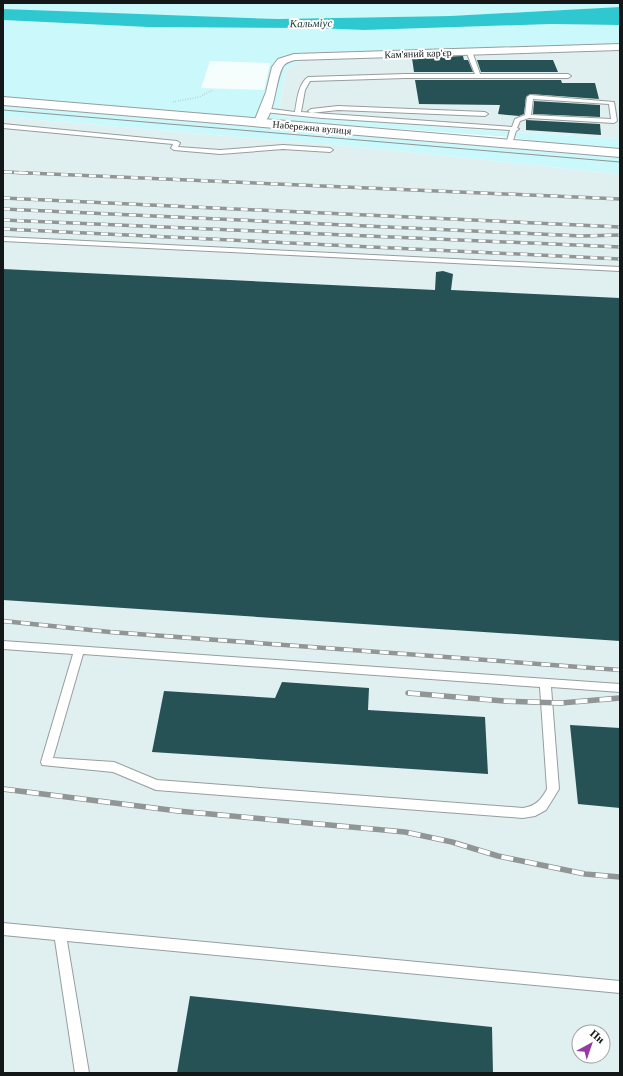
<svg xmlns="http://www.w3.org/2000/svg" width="623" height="1076" font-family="'Times New Roman',serif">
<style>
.built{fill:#e0f0f1;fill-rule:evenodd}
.green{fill:#cbf8fa;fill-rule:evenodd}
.water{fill:#30c8d0}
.building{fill:#275255}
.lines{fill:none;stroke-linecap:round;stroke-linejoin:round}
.lane-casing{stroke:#979d9d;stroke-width:2}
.street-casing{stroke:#979d9d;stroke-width:2}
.highway-casing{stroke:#979d9d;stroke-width:2}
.path{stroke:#aab0b0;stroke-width:1.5;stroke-dasharray:0.5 2;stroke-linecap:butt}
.lane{fill:#fff;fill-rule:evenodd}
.street{fill:#fff;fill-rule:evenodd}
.highway{fill:#fff;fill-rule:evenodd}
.tram{stroke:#909595;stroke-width:1}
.rail-far3-casing{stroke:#909595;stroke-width:3}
.rail-far2-casing{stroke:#909595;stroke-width:3.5}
.rail-far1-casing{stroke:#909595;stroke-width:4.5}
.rail-casing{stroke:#909595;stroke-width:5.5}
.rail-far3{stroke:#fff;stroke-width:2;stroke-dasharray:5.5;stroke-linecap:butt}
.rail-far2{stroke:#fff;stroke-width:2.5;stroke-dasharray:7;stroke-linecap:butt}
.rail-far1{stroke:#fff;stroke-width:3;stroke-dasharray:9;stroke-linecap:butt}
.rail{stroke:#fff;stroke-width:4;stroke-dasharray:12;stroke-linecap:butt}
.labels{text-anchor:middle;stroke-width:4;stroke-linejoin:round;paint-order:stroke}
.far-street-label{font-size:10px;fill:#141717;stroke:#fff}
.far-water-label{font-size:11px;font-style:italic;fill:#203839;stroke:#fff}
</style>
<rect width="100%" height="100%" fill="#f6fdfd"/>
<path class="built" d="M620 51V139L277 116 287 68 305 60Z
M3 117 369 148 620 174V1073H3ZM579 1032H603V1056H579Z"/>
<path class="green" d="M3 3H620V7L450 16 278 19 10 10 3 9Z
M3 20 148 27 314 28 364 30 551 24 620 25V51L305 60 287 68 277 116 620 139V148L534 141 510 137 261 119 3 97ZM210 61 270 63 264 90 201 88Z
M3 105 620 157V174L369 148 3 117Z"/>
<path class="water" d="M620 7V25L551 24 364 30 314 28 148 27 3 20V9L278 19 450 16Z"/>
<path class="building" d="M463 56 464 60H468L473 72H414L412 58Z
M477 60H553L558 72H481Z
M415 80H561L562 83H595L599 99 530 94 526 97 524 114 519 116 498 114 500 105 419 104Z
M534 101 600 105V117L533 114Z
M526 120 600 124 601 135 526 130Z
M3 269 435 290 436 272 443 271 453 274 451 290 620 298V641L3 600Z
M282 682 369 688 368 710 485 717 488 774 152 752 164 691 275 698Z
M570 725 620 728V808L578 804Z
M190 996 492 1027 493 1073H177Z"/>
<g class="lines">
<g class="lane-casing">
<path id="lane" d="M469 49 472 51 480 74H568L571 76 568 78H405L310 81 305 90 301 112 512 127 515 119 525 115 527 97 530 95 614 102 617 121 614 123 529 118 520 121 517 128 519 129 516 131 512 144 509 146 506 144 510 130 322 118 264 112 261 110 264 108 295 112C297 101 298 84 308 77L405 74H475L466 51ZM533 99 609 104 611 119 531 115Z
M338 106 485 112 488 114 485 116 338 110 311 113 308 111 311 109Z
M3 124 177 141 180 143 178 147 220 150 283 145 330 148 333 150 330 152 283 149 220 154 174 150 171 148 173 144 3 128Z
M3 237 620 267V271L3 241Z
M3 641 620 684V692L551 687 559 789 546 810 535 816 523 818 156 790 113 772 42 765 41 762 73 654 3 649ZM83 654 540 687 547 789C541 800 536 806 523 808L157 780 114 762 53 758Z
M3 923 620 981V993L67 941 89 1073H75L55 940 3 935Z"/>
</g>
<g class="street-casing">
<path id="street" d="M620 44V50L295 60C291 61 287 62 284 65 275 76 275 122 260 125L254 122 266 92 272 67 278 59 294 54Z"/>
</g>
<g class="highway-casing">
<path id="highway" d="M3 97 620 149V157L3 105Z"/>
</g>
<path class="path" d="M173 102 199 97 213 90"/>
<use href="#lane" class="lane"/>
<use href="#street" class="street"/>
<use href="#highway" class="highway"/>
<path class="tram" d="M3 110 620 162"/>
<g class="rail-far3-casing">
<path id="rail-far3" d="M3 172 28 173"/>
</g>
<g class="rail-far2-casing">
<path id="rail-far2" d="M5 172 620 199
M3 198 620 227
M3 209 581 236 620 235
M3 220 620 247
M3 229 620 259"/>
</g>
<g class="rail-far1-casing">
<path id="rail-far1" d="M3 621 110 632 620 670"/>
</g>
<g class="rail-casing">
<path id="rail" d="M408 693 504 701 561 703 620 698
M3 789 178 811 405 832 452 842 498 856 585 874 620 877"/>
</g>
<use href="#rail-far3" class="rail-far3"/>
<use href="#rail-far2" class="rail-far2"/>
<use href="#rail-far1" class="rail-far1"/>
<use href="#rail" class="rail"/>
</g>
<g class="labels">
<g class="far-street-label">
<text transform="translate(418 53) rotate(-2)" y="4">Кам'яний кар'єр</text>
<text transform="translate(312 127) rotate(5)" y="4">Набережна вулиця</text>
</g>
<g class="far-water-label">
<text transform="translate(311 23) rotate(-1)" y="4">Кальміус</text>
</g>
</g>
<rect width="623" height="1076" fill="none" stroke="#141717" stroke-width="8"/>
<g transform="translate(591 1044) rotate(40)"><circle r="19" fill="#ffffff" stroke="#a1a2a2"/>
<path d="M0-3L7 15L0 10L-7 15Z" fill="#953ba6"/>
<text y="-6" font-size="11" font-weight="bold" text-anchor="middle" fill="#141717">Пн</text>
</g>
</svg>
